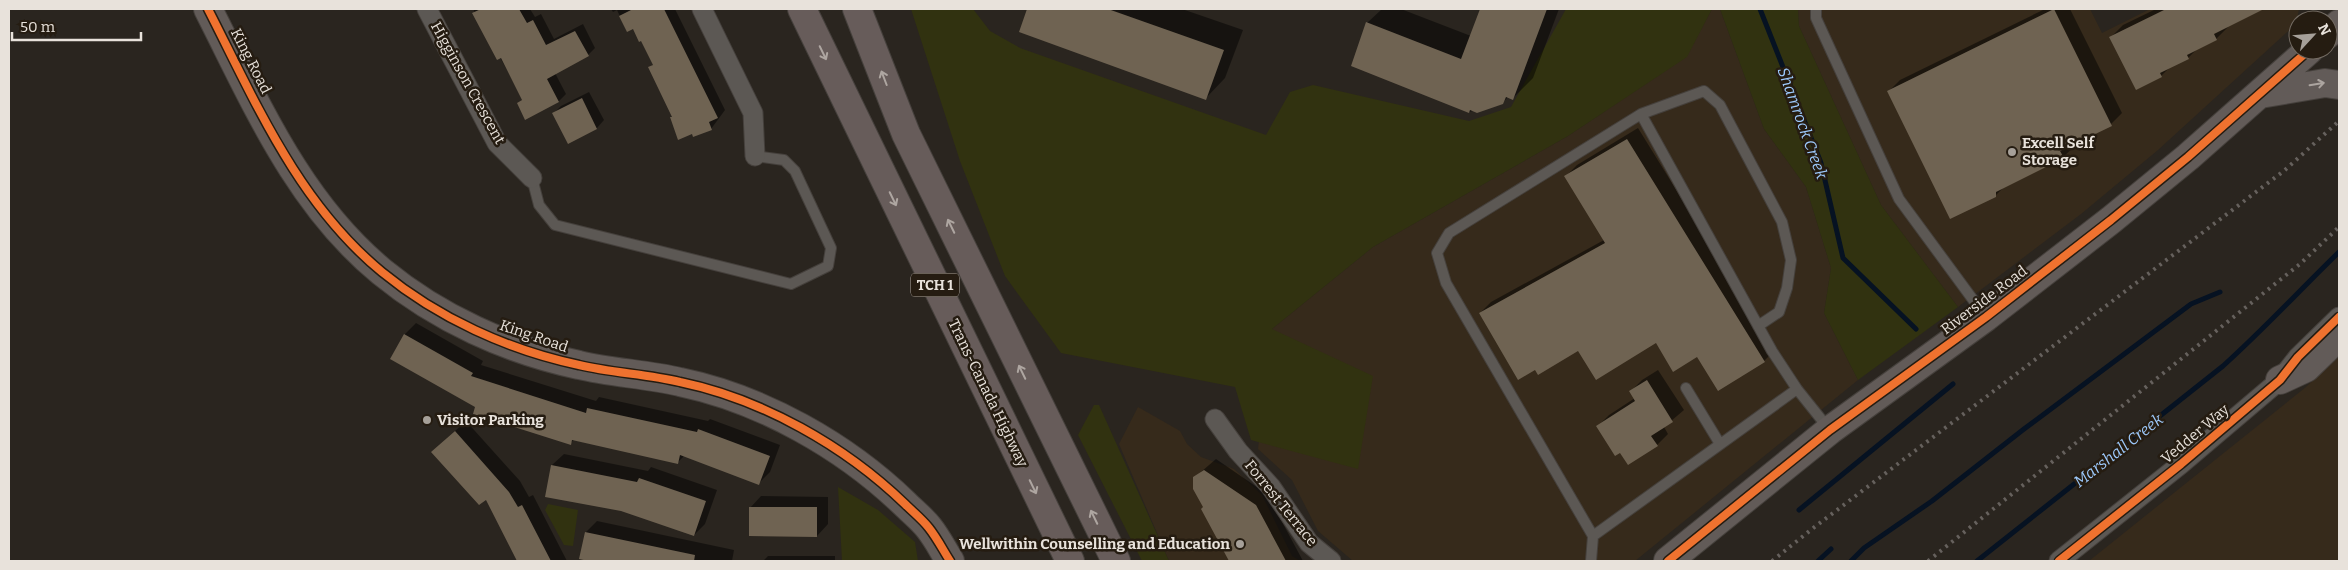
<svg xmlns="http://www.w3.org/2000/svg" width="2348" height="570" font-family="Bitter,serif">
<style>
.built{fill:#362a1b}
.green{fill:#313210}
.shadow{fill:#0007}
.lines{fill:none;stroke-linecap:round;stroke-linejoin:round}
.stream{stroke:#061222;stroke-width:5}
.building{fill:#6f6352}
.lane-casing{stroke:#45403c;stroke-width:12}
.street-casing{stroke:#45403c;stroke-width:21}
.secondary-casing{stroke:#45403c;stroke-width:30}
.highway-casing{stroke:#45403c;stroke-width:30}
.lane{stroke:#5c5854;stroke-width:10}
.street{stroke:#5c5854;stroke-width:19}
.secondary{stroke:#625b58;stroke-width:28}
.highway{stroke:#675c5a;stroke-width:28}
.rail{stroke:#66615d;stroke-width:4;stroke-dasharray:2.5 5;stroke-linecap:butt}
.cycleway-casing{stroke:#251c11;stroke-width:11}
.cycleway{stroke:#ef722f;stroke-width:8}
.oneway{stroke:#aea6a1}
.oneway2{stroke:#aca5a0}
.poi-dot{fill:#a6a099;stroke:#251c11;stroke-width:2}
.labels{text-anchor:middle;stroke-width:5;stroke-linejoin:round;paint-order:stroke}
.shield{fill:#251c11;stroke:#aea79e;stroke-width:1}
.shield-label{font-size:14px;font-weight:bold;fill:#e8e2db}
.street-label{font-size:15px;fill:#e8e2db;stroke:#251c11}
.poi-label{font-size:15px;font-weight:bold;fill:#e8e2db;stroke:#251c11;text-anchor:start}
.water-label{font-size:16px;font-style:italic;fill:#9dc9fb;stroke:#251c11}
</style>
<rect width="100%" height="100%" fill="#2a251f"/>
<path class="built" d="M1712 9H1720L1764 129 1806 187 1831 268 1824 313 1858 380 1635 561H1353L1318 531 1292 480 1258 449 1272 329 1373 247 1568 136 1686 57Z
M1798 9H2090L2102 33 2150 9H2299L2296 24 2158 150 2081 214 1958 307 1881 205 1799 26Z
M2339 355V561H2089L2306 387Z
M1138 407 1180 431 1187 444 1201 457 1234 469 1262 495 1292 556 1300 561H1169L1119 444Z"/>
<path class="green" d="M911 9H973L990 31 1020 48 1266 135 1290 92 1313 85 1469 121 1511 107 1566 9H1712L1687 57 1568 136 1373 247 1272 329 1373 376 1358 469 1251 440 1235 387 1061 353 1005 276 960 161Z
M1720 9H1798L1799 26 1881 205 1958 307 1858 380 1824 313 1831 268 1806 187 1764 129Z
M1094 405H1099L1169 561H1142L1078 435Z
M838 487 878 510 915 542 918 561H842Z
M548 504 578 510 573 546 564 545 545 510Z"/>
<path class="shadow" d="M473 9H530L535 17 541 14 554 39 583 24 595 48 588 55 555 73 566 94 559 101 526 118 518 103 523 99Z
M611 9H675L725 110 711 129 671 118 673 116 650 68 654 64 642 39 633 28 627 31 617 10 613 12Z
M1029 9H1182L1243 30 1225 78 1206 98 1021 32Z
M1382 9H1401L1471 36 1482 9H1559L1533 78 1513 98 1508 97 1502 103 1469 112 1367 23Z
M2045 9H2070L2122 113 2111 124 2073 143 2075 146 2063 157 2005 186 1995 196 1889 91 1900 80Z
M2156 9H2255L2248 15 2227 26 2228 27 2216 39 2198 48 2188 58 2171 66 2161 76 2111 37 2123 25Z
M589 92 604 120 597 128 569 142 554 113 561 106Z
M1638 128 1775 350 1764 361 1698 355 1656 341 1578 349 1480 313 1491 302 1604 240 1566 176 1577 165Z
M416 323 483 361 481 365 596 401 599 397 708 421 710 419 780 445 770 472 759 483 684 456 678 462 574 440 570 443 476 407 391 358 405 334Z
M1658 370 1684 410 1664 427 1668 434 1657 445 1598 426 1609 415 1635 398 1631 391 1642 380Z
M466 421 520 481 529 497 533 495 567 561H519L486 498 444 441Z
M564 454 648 471 651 467 717 490 705 524 694 535 552 465Z
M1216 459 1267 494 1303 561H1230L1202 509 1204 507 1194 478Z
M761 496 828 497V524L817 536 750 508Z
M597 521 734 550 732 561H594L581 558 586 532Z
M768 556H835V561H763Z"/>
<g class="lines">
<path class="stream" d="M1760 9 1821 163 1843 258 1916 329
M1799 510 1953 384
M1818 561 1831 549
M1851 561 1864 548 1932 501 2024 429 2191 304 2220 292
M1977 561 2223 366C2263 330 2300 290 2339 252"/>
</g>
<path class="building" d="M481 9H519L527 23 533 20 546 45 575 31 589 56 547 79 559 102 525 120 517 103 522 100 501 58 497 60 472 13Z
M633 9H664L718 118 709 122 712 130 693 137 692 134 678 140 670 117H672L648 67 653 65 641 41 639 42 633 29 627 32 619 16Z
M1027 9H1108L1224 50 1206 100 1019 32Z
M1480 9H1547L1513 100 1506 97 1503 104 1477 113 1470 110 1469 113 1351 66 1366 22 1461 59Z
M2054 9 2112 126 2060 151 2064 158 1996 192V197L1950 219 1887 91Z
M2166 9H2264L2214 34 2217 40 2187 55 2189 59 2160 73 2162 77 2136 90 2109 37Z
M582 98 597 129 568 144 552 113Z
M1627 139 1765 362 1718 391 1697 357 1673 372 1656 343 1596 380 1578 351 1538 375 1535 370 1518 380 1479 313 1605 243 1564 176Z
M404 334 473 373 471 376 586 413 587 408 697 432 698 429 770 456 759 485 680 455 678 464 572 440 571 445 473 414 475 407 390 359Z
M1647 380 1673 422 1651 436 1658 446 1628 465 1620 453 1615 456 1596 426 1635 401 1629 391Z
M455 431 509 492 518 507 522 505 551 561H517L486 500 479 505 431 452Z
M551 465 637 482 639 478 706 501 694 536 621 511 545 497Z
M1204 470 1256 505 1286 561H1229L1201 509 1203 507 1193 489V477Z
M749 507H817V537L749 536Z
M585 532 695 555 694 561H588L579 559Z"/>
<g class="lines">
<g class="lane-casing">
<path id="lane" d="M1816 9V18L1899 199 1985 316
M1641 114 1704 91 1720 105 1782 222 1791 260 1787 288 1779 312 1758 326
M532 178 539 205 555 225 791 284 828 266 831 248 795 171 784 160 755 156
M1686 388 1720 444
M1593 536 1797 389
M1591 561 1593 536 1446 283 1437 253 1449 233 1641 114 1772 351 1797 389 1829 429"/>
</g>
<g class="street-casing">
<path id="street" d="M427 9 497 143 532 178
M702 9 753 113 755 156
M1215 419 1238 451 1271 487 1309 543 1331 561
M2059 561 2181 464 2280 380 2298 357 2339 317"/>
</g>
<g class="secondary-casing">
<path id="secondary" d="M208 9C256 103 298 203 382 272 438 318 508 350 579 365 612 373 647 374 680 382 762 399 845 446 905 504 913 512 922 519 929 528 937 538 943 550 950 561
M2328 34 2339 24
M2260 94 2325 83 2339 85
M2280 380 2306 368 2339 336
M1668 561 1830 430 1986 317 2111 220 2188 157 2309 50"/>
</g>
<g class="highway-casing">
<path id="highway" d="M802 9 1070 561
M857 9 906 134 1116 561"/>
</g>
<use href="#lane" class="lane"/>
<use href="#street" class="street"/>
<use href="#secondary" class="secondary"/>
<use href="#highway" class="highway"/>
<path class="rail" d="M1772 561 1812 529 2285 170 2339 121
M1928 561 2300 264 2339 227"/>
<g class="cycleway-casing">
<path id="cycleway" d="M208 9C256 103 298 203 382 272 438 318 508 350 579 365 612 373 647 374 680 382 762 399 845 446 905 504 913 512 922 519 929 528 937 538 943 550 950 561
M1668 561 1830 430 1986 317 2111 220 2188 157 2309 50
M2059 561 2181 464 2280 380 2298 357 2339 317"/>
</g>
<use href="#cycleway" class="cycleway"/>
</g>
<defs><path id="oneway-shaft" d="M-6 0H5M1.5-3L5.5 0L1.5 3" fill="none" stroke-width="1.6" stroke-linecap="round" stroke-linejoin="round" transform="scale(1.25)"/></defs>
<g class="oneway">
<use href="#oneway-shaft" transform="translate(823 53) rotate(64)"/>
<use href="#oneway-shaft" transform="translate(884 78) rotate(-111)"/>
<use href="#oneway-shaft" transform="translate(893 199) rotate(64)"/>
<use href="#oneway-shaft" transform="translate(951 226) rotate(-116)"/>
<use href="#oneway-shaft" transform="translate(1022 372) rotate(-116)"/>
<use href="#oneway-shaft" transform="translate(1033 487) rotate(64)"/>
<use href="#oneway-shaft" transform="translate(1094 517) rotate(-116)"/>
</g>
<use class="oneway2" href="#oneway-shaft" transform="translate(2317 84) rotate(-9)"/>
<g class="poi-dot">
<circle cx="2012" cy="152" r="5"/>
<circle cx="427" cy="420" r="5"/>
<circle cx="1240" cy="544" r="5"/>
</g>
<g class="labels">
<rect class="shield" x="911" y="273.5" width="48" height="23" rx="4"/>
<g class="shield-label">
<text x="935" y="290">TCH 1</text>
</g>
<g class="street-label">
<text transform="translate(251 61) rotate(63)" y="5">King Road</text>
<text transform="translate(468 83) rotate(61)" y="5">Higginson Crescent</text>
<text transform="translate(1984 300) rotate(-37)" y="5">Riverside Road</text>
<text transform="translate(534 336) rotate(19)" y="5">King Road</text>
<text transform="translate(988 393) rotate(64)" y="5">Trans-Canada Highway</text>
<text transform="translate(2195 434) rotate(-40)" y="5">Vedder Way</text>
<text transform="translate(1281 503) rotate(51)" y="5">Forrest Terrace</text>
</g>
<g class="poi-label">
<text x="2022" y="148">Excell Self<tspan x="2022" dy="17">Storage</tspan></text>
<text x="437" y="425">Visitor Parking</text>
<text x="1230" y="549" text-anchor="end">Wellwithin Counselling and Education</text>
</g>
<g class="water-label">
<text transform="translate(1803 123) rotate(70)" y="6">Shamrock Creek</text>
<text transform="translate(2118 450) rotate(-38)" y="6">Marshall Creek</text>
</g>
</g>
<rect width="2348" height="570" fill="none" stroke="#e8e2db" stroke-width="20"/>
<g transform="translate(2313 35) rotate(64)"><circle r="24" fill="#251c11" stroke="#736b62"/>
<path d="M0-4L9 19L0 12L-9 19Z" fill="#a6a099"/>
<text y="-8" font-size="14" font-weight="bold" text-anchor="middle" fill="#e8e2db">N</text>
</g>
<path d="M12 32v8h129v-8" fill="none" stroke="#e8e2db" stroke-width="2.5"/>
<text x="20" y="32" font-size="15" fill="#e8e2db" stroke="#251c11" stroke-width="4" paint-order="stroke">50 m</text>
</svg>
